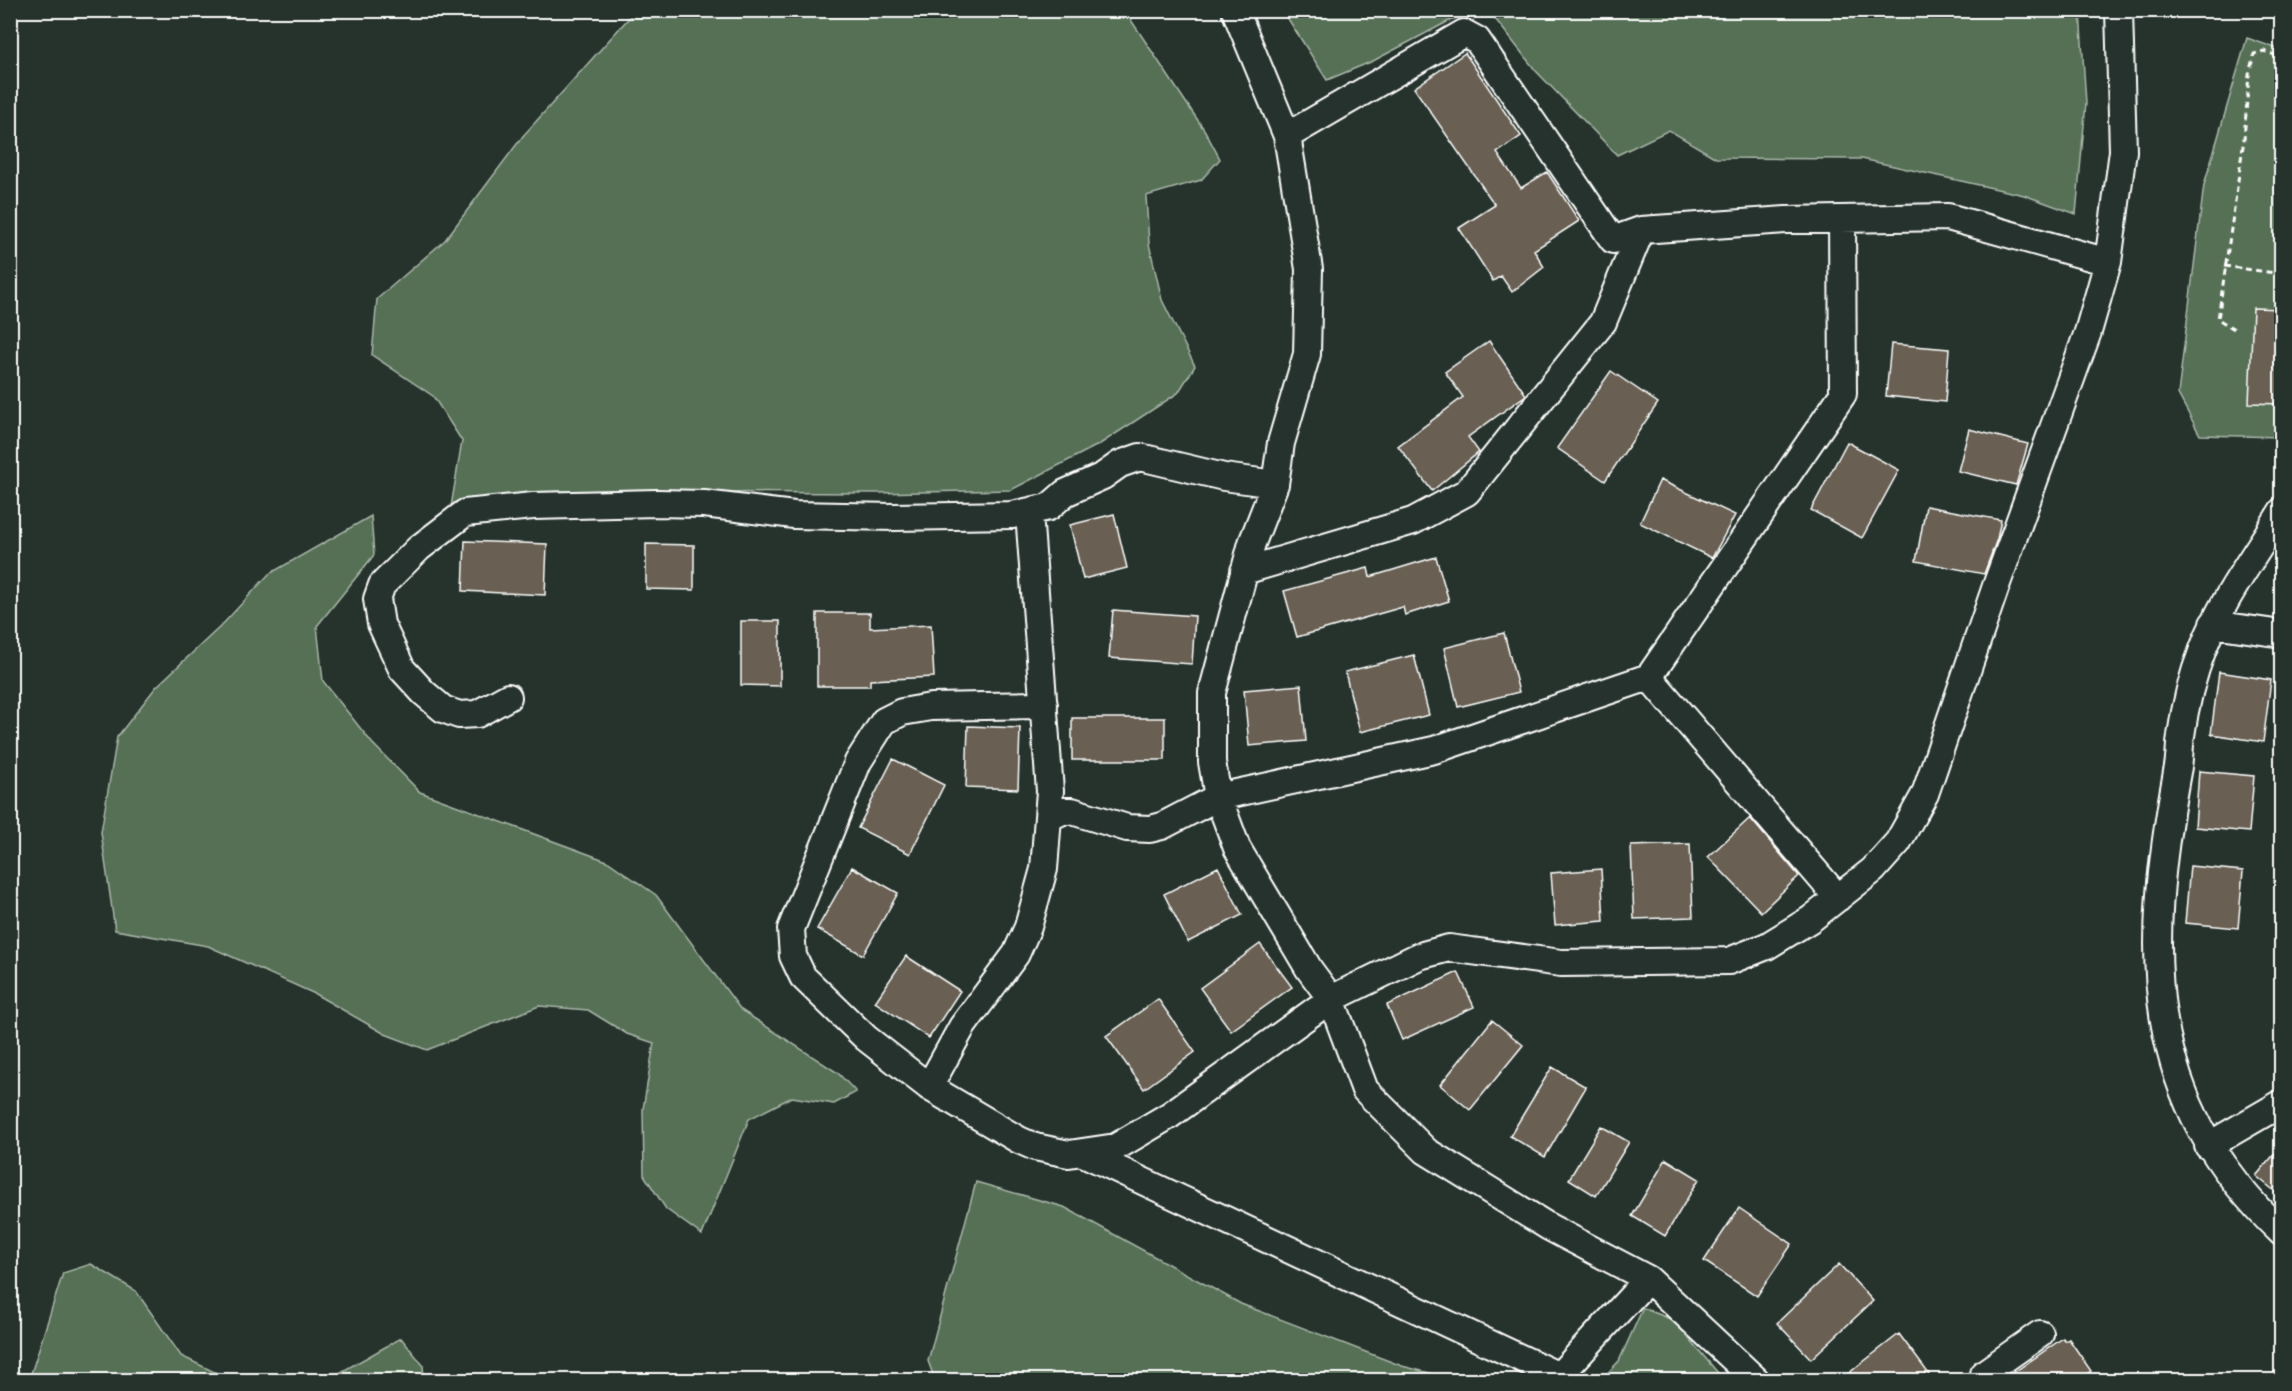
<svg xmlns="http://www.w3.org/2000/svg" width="2292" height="1391" font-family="Kalam,sans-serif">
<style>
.green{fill:#567056;stroke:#aab8aa;stroke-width:1.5}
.building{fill:#696053;stroke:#fff;stroke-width:1.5}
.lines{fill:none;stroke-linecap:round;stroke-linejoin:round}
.minor-casing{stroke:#fff;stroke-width:30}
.path{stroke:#fff;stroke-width:3;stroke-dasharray:6 4.5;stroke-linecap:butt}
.minor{stroke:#26332d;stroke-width:26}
</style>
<rect width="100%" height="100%" fill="#26332d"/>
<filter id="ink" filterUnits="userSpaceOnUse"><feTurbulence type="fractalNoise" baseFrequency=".0167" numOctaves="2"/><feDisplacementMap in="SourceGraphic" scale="12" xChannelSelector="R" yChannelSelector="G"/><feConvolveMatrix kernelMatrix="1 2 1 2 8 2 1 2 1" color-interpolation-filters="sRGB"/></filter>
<g filter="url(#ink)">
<path class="green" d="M635 11H1125L1205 131 1220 159 1201 180 1146 196 1149 244 1162 300 1195 366 1178 393 1100 444 1011 490 877 493 583 492 451 507 462 441 433 396 372 355 377 299 445 240 523 136Z
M1283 11H1468L1373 61 1327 80Z
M1489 11H2080L2086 103 2076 214 2024 195 1862 159 1716 158 1669 130 1617 155 1536 71Z
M2247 38 2281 50V437L2200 435 2178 394 2204 185Z
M371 516 374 555 317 626 323 681 372 743 420 792 607 861 656 895 741 1010 838 1073 856 1092 834 1104 792 1097 749 1119 702 1235 666 1209 644 1175 643 1109 654 1043 627 1034 588 1010 539 1006 427 1050 385 1034 315 994 208 946 115 930 101 832 117 737 156 687 222 625 269 574Z
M976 1182 1064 1207 1241 1304 1402 1366 1457 1380H935L928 1361Z
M91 1264 136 1291 181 1356 231 1380H29L63 1273Z
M1643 1308 1673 1320 1724 1380H1601L1619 1361Z
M401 1338 423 1365 424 1380H327Z"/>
<path class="building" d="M1465 53 1521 136 1497 153 1521 188 1547 172 1579 221 1534 250 1544 267 1512 292 1501 276 1493 281 1459 228 1495 205 1414 88Z
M2253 308 2282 309V404L2249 403Z
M1489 341 1526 395 1468 437 1479 452 1432 491 1398 446 1463 397 1445 372Z
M1891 344 1949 349 1945 402 1886 396Z
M1611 371 1658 403 1605 481 1557 448Z
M1969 429 2028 444 2016 485 1958 471Z
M1847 442 1899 470 1862 538 1811 510Z
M1660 480 1735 515 1712 558 1640 523Z
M1926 506 2001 520 1997 539 1984 574 1916 561Z
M1114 514 1127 568 1083 579 1070 525Z
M465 541 547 544 545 595 463 591Z
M646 544 694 545V590L646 589Z
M1436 557 1449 601 1405 615 1403 607 1297 637 1284 591 1368 568 1370 577Z
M1113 610 1195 616 1192 664 1109 658Z
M817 613H870V628L931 625 934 677 870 680V686H817Z
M741 621H780V686L741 685Z
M1504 633 1519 692 1458 707 1444 648Z
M1414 655 1429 715 1360 732 1345 672Z
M2219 672 2271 680 2263 742 2211 734Z
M1301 685 1306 741 1249 746 1244 690Z
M1072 718H1165V760H1072Z
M968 726 1020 728 1018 789 966 787Z
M893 759 944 785 910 854 858 828Z
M2199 771 2254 776 2249 832 2195 827Z
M1750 818 1799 876 1761 912 1708 857Z
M1690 844 1693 917 1634 919 1631 846Z
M2190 866 2243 871 2238 928 2185 923Z
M852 867 898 893 863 955 817 929Z
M1218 867 1242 915 1188 942 1164 894Z
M1601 869 1604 921 1555 925 1551 873Z
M1260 944 1292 987 1231 1031 1200 988Z
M906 956 960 991 929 1038 875 1002Z
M1458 972 1474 1007 1402 1040 1387 1005Z
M1158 999 1195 1052 1144 1089 1106 1036Z
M1492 1020 1523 1045 1470 1110 1440 1085Z
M1552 1067 1586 1087 1545 1157 1510 1136Z
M1601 1126 1629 1142 1596 1196 1569 1179Z
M2282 1145V1197L2256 1176Z
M1666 1159 1699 1179 1665 1236 1632 1216Z
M1739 1208 1792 1244 1757 1296 1704 1261Z
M1839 1264 1873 1301 1811 1359 1777 1323Z
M1899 1334 1929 1374 1920 1380H1840Z
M2063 1338 2065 1341 2069 1339 2091 1371 2086 1375 2090 1380H2003Z"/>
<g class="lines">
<g class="minor-casing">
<path id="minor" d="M1235 10 1287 136 1309 269 1307 354 1281 443 1275 484 1252 543 1212 693V762L1218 797 1237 848 1309 969 1331 999 1365 1090 1426 1151 1549 1227 1648 1279 1756 1380
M1287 136 1464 33 1477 40 1613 240 1641 230 1786 220 1948 217 2108 262
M2282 511C2254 557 2222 599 2203 649 2192 677 2185 706 2181 736 2179 748 2180 760 2177 772 2144 952 2140 1099 2282 1233
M1244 571 1413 521 1467 492 1603 322 1641 230
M2213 624 2282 634
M1649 677 1838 898
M508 697 477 714 459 715 443 709 424 693 402 669 381 624 377 599 382 585 419 548 465 513 533 506 657 503 704 504 794 515 894 517 1012 515 1049 507 1065 493 1103 476 1120 464 1140 457 1224 477 1275 484
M1044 705 931 707 902 712 884 721 858 762 791 929 793 956 803 977 866 1038 929 1087 1019 1140 1035 1147 1069 1154 1116 1147 1170 1115 1331 999 1419 956 1449 948 1561 963 1729 961 1767 946 1811 919 1873 870 1898 842 1925 794 1996 586 2088 332 2108 262 2123 151 2119 10
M1050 817 1062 811H1072L1127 828 1150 829 1162 826 1218 797 1434 750 1649 677 1843 394 1842 219
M929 1087 962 1027 1016 954 1028 927 1044 869 1050 791 1029 513
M2208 1146 2282 1103
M1085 1154 1559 1376 1648 1279
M1987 1380 1983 1374 2040 1334"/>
</g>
<path class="path" d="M2224 266 2282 274
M2234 329 2218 319 2244 139 2249 74 2254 54 2264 51 2282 58"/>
<use href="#minor" class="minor"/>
</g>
</g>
<rect width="2292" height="1391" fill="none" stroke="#26332d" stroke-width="36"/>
<rect x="18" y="18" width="2256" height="1355" fill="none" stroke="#fff" stroke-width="2" filter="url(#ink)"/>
</svg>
